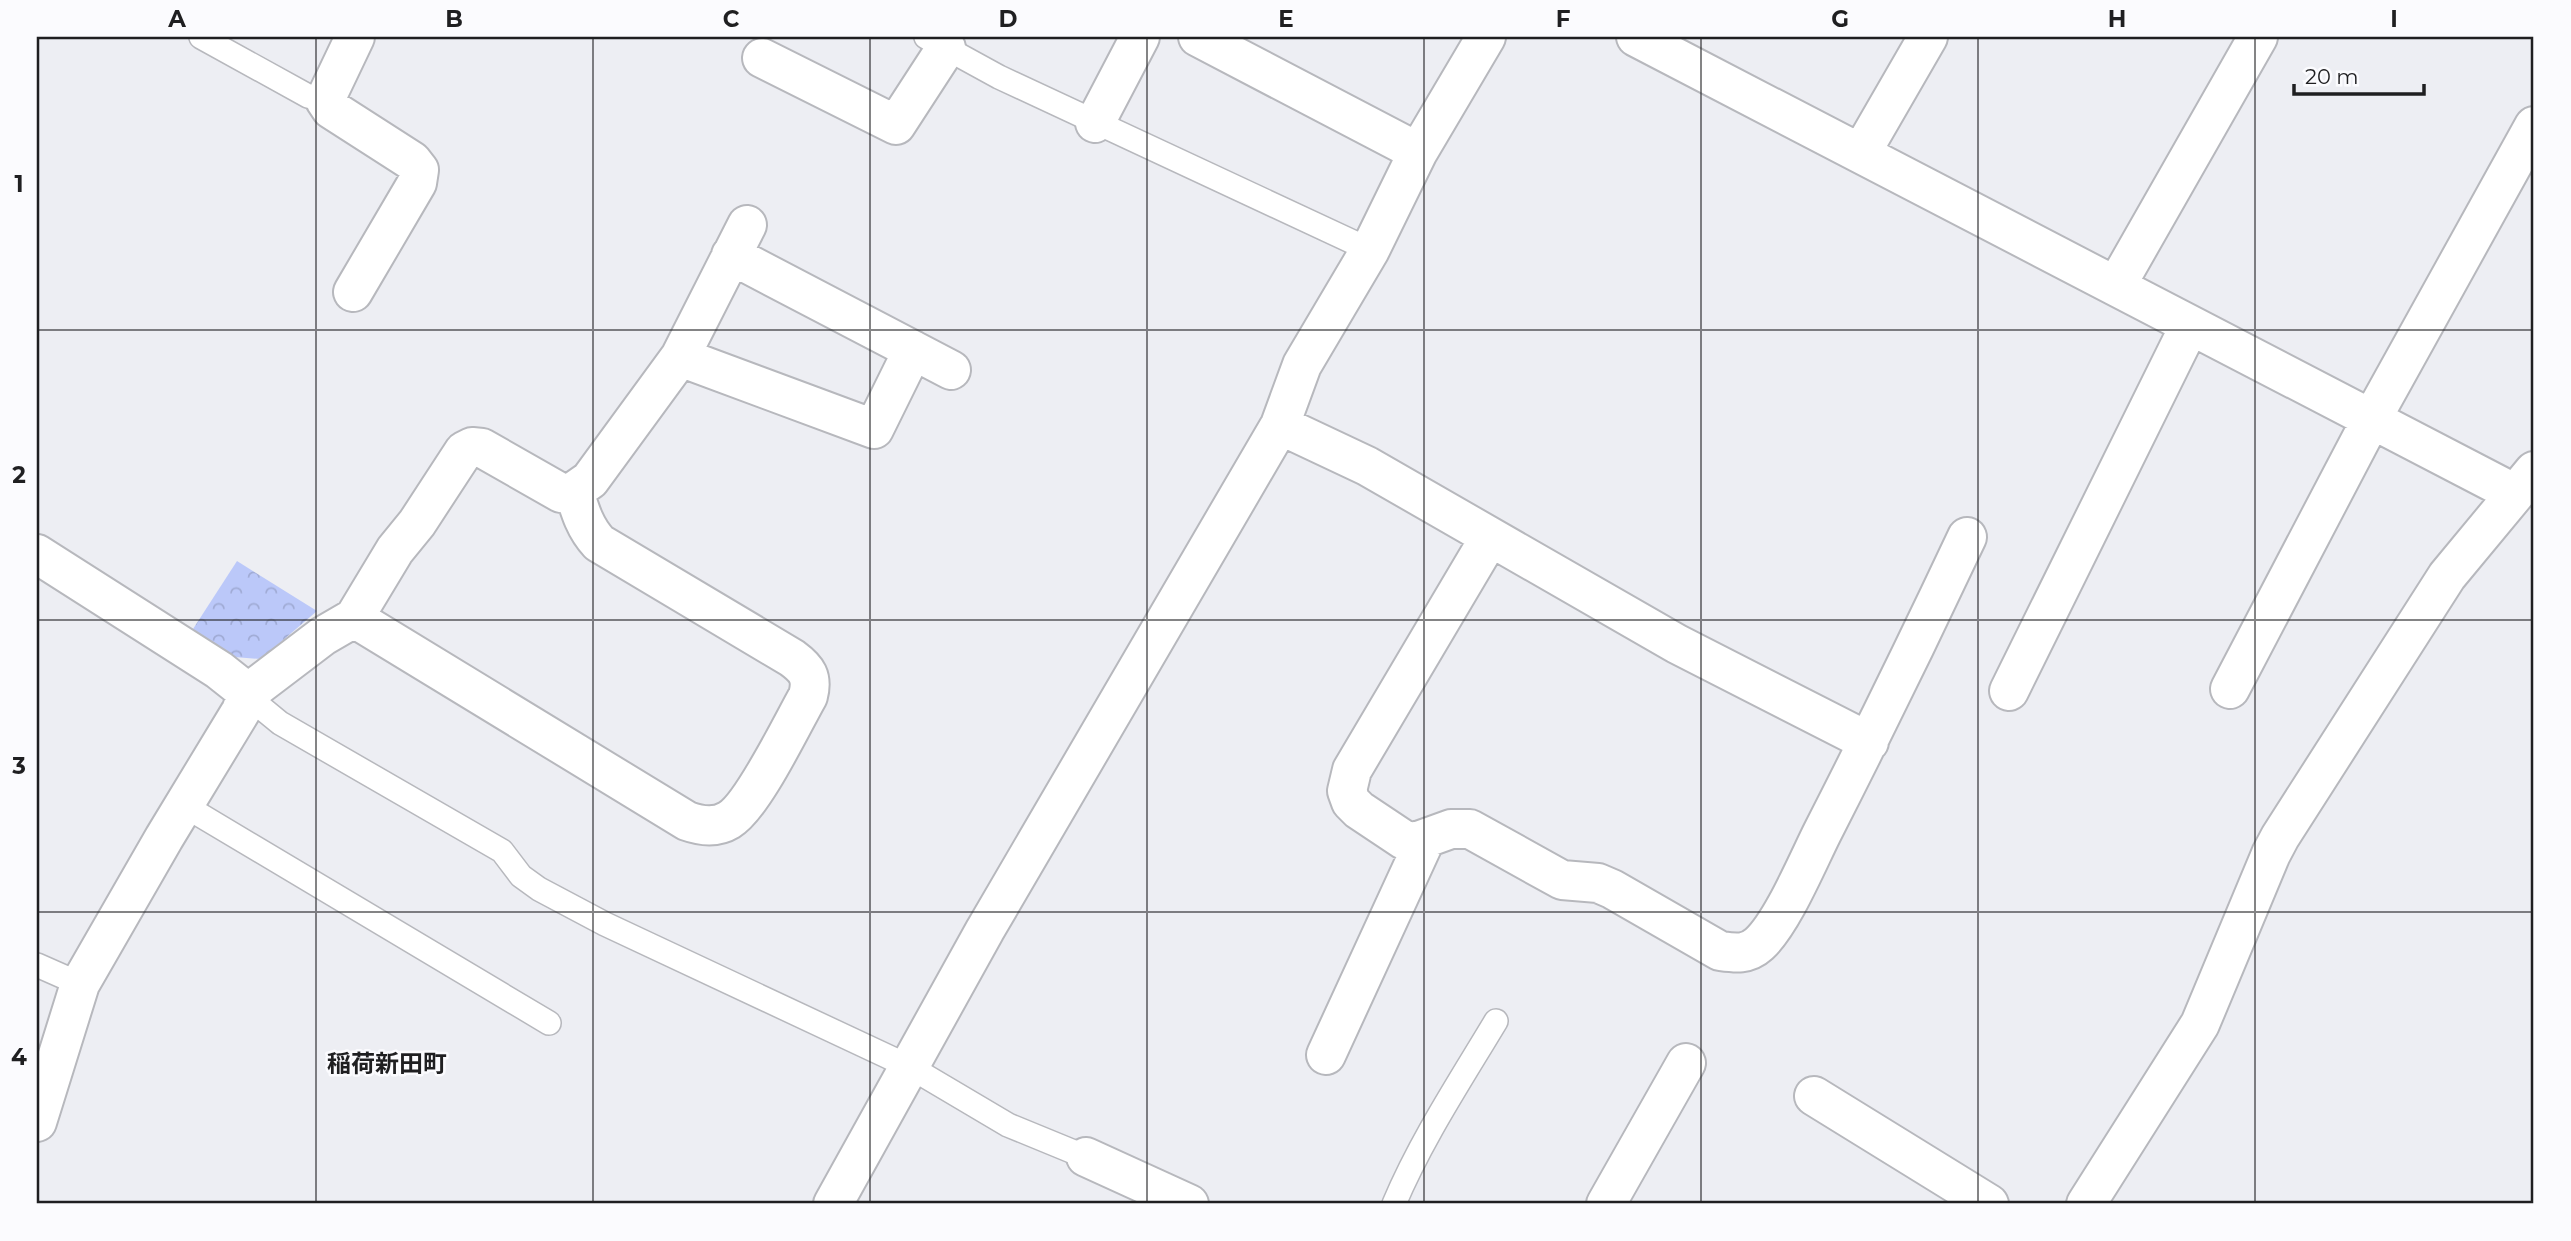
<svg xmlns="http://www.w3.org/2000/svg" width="2571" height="1241" font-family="Montserrat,'Noto Sans JP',sans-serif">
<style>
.park{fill:url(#park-crowns)}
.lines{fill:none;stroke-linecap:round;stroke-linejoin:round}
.lane-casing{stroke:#b7b8bd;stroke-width:26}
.street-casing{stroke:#b7b8bd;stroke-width:42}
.lane{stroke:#fff;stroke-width:23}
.street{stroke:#fff;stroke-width:38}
.grid{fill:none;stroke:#1f1f21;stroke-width:2;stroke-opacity:0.55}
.labels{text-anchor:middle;stroke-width:5;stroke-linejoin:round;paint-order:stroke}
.quarter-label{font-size:24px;font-weight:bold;fill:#1f1f21;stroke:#fbfbfe}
.neatline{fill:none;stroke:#1f1f21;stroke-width:2.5}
.grid-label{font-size:23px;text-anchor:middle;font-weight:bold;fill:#1f1f21}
</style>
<defs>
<pattern id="park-crowns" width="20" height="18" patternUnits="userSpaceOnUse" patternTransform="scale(1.75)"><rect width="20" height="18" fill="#bbc8f9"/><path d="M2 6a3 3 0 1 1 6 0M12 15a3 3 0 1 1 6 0" fill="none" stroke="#a0abd5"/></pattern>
</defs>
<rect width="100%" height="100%" fill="#edeef3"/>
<path class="park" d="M237 561 317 611 261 659 234 657 193 629Z"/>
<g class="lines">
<g class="lane-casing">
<path id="lane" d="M201 37 308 96 325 100
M926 37 999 77 1370 250
M248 693 257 704 280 723 502 851 521 876 539 889 605 924 910 1067 1008 1125 1086 1157
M185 806 549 1023
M37 965 80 984
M1394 1204C1421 1140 1460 1081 1496 1021"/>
</g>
<g class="street-casing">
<path id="street" d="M1198 37 1418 152
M1636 37 2506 489 2513 496
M762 58 896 125 946 48
M1095 123 1140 37
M1861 153 1928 37
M731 255 951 370
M2116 286 2258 37
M353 292 417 183 419 170 412 161 331 109 325 100 355 37
M680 357 874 429 913 350
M1280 425 1367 466 1677 644 1869 742
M1490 537 1352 770 1347 791 1351 802 1359 810 1404 840 1415 842 1451 829H1470L1562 880 1598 883 1612 889 1720 951C1735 953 1747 955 1759 944 1782 923 1807 863 1822 833 1872 735 1920 637 1967 537
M37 554 219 670 248 693 241 711 164 838 80 984 37 1122
M354 618 687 821C701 826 716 828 729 820 753 806 792 724 808 696 813 677 807 669 792 658L599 543C585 528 580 511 574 491
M2230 689 2371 420 2534 126
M2009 691 2190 325
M248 693 323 636 354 618 395 550 417 523 464 451 472 447 482 448 561 493 570 494 590 480 680 357 747 225
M1326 1055 1425 840
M1814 1096 1989 1204
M1086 1157 1189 1204
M833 1204 985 930 1280 425 1302 365 1370 250 1418 152 1486 37
M1606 1204 1686 1063
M2086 1204 2200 1024 2271 854 2280 837 2447 576 2534 471"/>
</g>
<use href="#lane" class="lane"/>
<use href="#street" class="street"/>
</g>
<path class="grid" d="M316 37V1204M593 37V1204M870 37V1204M1147 37V1204M1424 37V1204M1701 37V1204M1978 37V1204M2255 37V1204M37 330H2534M37 620H2534M37 912H2534"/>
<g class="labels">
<g class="quarter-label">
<text x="387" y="1072">稲荷新田町</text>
</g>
</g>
<rect width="2571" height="1241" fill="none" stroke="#fbfbfe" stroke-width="77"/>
<path d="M2294 84v10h130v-10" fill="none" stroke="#1f1f21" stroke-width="3.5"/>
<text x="2305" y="84" font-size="21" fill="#1f1f21" stroke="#fbfbfe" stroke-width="5" paint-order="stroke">20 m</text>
<rect x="38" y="38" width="2494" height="1164" class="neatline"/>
<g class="grid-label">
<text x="177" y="27">A</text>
<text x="454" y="27">B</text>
<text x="731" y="27">C</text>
<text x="1008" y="27">D</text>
<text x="1286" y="27">E</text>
<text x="1563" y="27">F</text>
<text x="1840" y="27">G</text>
<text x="2117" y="27">H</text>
<text x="2394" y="27">I</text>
<text x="19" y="192">1</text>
<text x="19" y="483">2</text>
<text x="19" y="774">3</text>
<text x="19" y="1065">4</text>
</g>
</svg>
